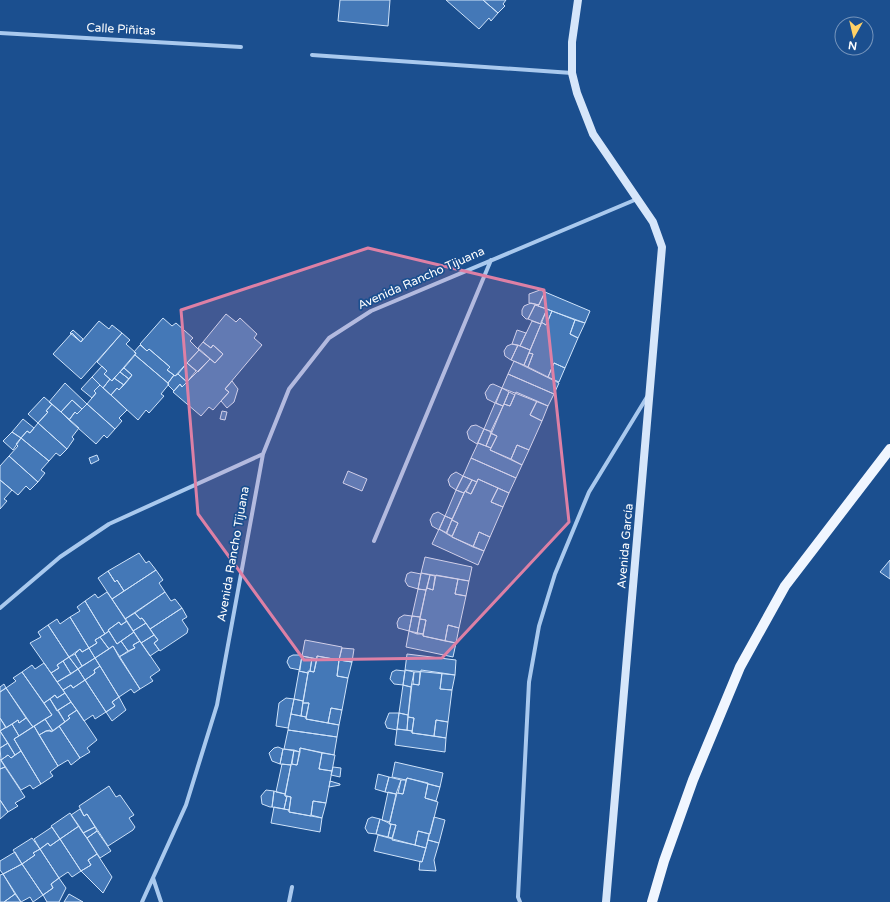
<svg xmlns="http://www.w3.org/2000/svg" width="890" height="902" font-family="'Varela Round',sans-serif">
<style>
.building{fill:#4478b7;stroke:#cfe3fa}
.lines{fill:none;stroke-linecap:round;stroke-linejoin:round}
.minor{stroke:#a9c9ee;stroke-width:4}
.secondary{stroke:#d6e6fa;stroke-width:8}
.primary{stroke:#f0f6ff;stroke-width:10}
.marked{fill:#dd80a5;fill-opacity:0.2;stroke:#dd80a5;stroke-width:3;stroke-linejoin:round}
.labels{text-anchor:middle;stroke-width:3.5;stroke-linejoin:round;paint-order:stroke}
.street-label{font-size:12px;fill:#fff;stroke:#1b4f8f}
</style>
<rect width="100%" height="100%" fill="#1b4f8f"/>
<path class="building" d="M340 0H390L388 26 338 21Z
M446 0H483L498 13 491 21 489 18 479 29Z
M483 0H506L503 4 505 6 498 13Z
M540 290 545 292 539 305 529 303V294Z
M545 292 590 311 585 323 538 306Z
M531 303 539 305H535L528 319H526L522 315V310L524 306Z
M535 305 547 309 541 324 528 319Z
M547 309 552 311 546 325 541 322Z
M552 311 575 320 570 334 578 338 565 368 554 363 548 377 528 367 533 354 529 353 541 324V322L546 325Z
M226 314 236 322 240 318 257 334 254 338 262 345 225 389 229 392 213 410 209 407 201 416 173 392 180 384 182 387 210 359 215 363 223 354 213 345 211 348 203 342Z
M163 318 172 326 176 323 193 338 190 341 199 350 175 376 167 370 170 367 149 349 147 351 140 344Z
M575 320 585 323 578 338 570 334Z
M99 321 109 329 112 325 122 333 81 379 53 354 72 333 81 342Z
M532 321 541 324 530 350 520 346Z
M73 330 83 339 81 342 70 333Z
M517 330 526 333 520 346 512 344Z
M122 333 130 340 126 344 136 353 112 381 104 374 107 371 97 362Z
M203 342 211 348 213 345 223 354 215 363 198 348Z
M512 344 518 345 511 360 505 356 504 351 507 346Z
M140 345 147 351 149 349 170 367 167 370 174 375 168 383 135 355 136 353 134 352Z
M518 345 530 350 524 365 511 360Z
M199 350 210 359 198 372 187 363Z
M529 353 533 354 528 367 524 365Z
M135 355 169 384 161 394 164 396 149 413 146 410 138 420 111 395 117 388 119 390 132 375 124 368Z
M514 361 559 383 554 394 508 374Z
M187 363 196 371 187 382 178 374Z
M554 363 565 368 559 382 548 377Z
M102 366 107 371 104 374 110 379 103 388 92 377Z
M124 368 132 375 129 379 120 372Z
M120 372 129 379 124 385 114 378Z
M178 374 187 382 182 387 180 384 174 391 168 385V383L174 375 175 376Z
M508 374 554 394 548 406 502 388Z
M92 377 100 385 94 391 96 393 92 398 81 389Z
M114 378 124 385 119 390 117 388 111 395 103 388 110 379 112 381Z
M232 381 238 389 234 402 227 408 221 401 229 392 225 389Z
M65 383 87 404 82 409 72 400 61 412 49 402Z
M493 384 502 388 495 403 487 399 485 393 490 385Z
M100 385 127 410 119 418 122 421 115 429 87 404 96 393 94 391Z
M502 388 509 392 503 406 496 403Z
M509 392 515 395 510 406 504 404Z
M516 392 537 401 530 415 542 421 529 450 517 445 511 459 490 450 497 436 490 433 504 404 510 406Z
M44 397 52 404 46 411 48 412 38 423 28 414Z
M72 400 82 409 77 414 75 412 69 420 61 412Z
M537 401 548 406 542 421 530 415Z
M495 403 503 406 492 432 484 429Z
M52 404 79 428 72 437 74 439 67 449 38 423 48 412 46 411Z
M87 404 115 429 107 438 104 435 96 444 69 420 75 412 77 414Z
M222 411 227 412 225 420 220 419Z
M23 419 34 428 30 433 27 431 21 438 12 432Z
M38 423 67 449 60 456 56 453 49 461 21 438 27 431 30 433Z
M476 425 484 429 477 444 469 439 467 432 471 426Z
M484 429 492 432 486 446 478 443Z
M12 432 21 438 13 450 3 441Z
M491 433 497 436 491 448 486 446Z
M21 438 49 461 41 470 45 473 38 482 9 456 18 446 16 444Z
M478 443 491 448 490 450 522 465 516 478 471 458Z
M517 445 529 450 522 465 511 459Z
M97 455 99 460 91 464 89 458Z
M9 456 38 482 30 490 26 486 18 495 0 480V466Z
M471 458 516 478 509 493 478 479 477 482 463 476Z
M348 471 367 479 362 491 343 483Z
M456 472 463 476 456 490 450 486 448 480 451 475Z
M463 476 472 480 464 493 456 490Z
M478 479 498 488 491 502 503 507 490 537 479 532 473 547 452 537 458 523 452 520 465 491 471 494Z
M0 480 12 490 4 499 7 501 0 509Z
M472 480 477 482 471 494 466 492Z
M498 488 509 493 503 507 491 502Z
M456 490 464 493 452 519 445 516Z
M438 512 445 516 439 530 432 526 430 520 433 514Z
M445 516 452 519 447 533 439 529Z
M452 520 458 523 452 536 446 533Z
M439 529 452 537 484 551 478 565 432 544Z
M479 532 490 537 484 551 473 547Z
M139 553 146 563 149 561 156 570 124 591 117 580 115 582 108 571Z
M425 557 472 567 469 581 421 573Z
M890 560V579L880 572Z
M156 570 163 580 159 583 165 592 125 619 112 599Z
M108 571 115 582 117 580 124 591 112 599 98 578Z
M411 572 421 574 418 589 408 586 405 581 407 574Z
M421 573 430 575 426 590 418 589Z
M430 575 435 576 433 590 427 588Z
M436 575 458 579 455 594 466 596 459 628 448 625 445 641 423 636 426 620 420 619 426 590 427 588 433 590Z
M458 579 469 581 466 596 455 594Z
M418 589 426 590 420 617 412 616Z
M107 592 127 621 121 625 119 622 108 630 109 631 105 634 85 601 95 594 98 598Z
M165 592 171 601 175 599 182 608 150 629 142 618 140 619 135 613Z
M85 601 105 634 95 640 97 643 89 648 70 617 80 611 77 607Z
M182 608 187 617 182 620 188 629 187 633 160 651 154 643 158 640 150 629Z
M135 613 140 619 142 618 146 623 133 631 125 619Z
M404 615 412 616 409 631 398 628 397 623 399 618Z
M412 616 420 617 417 634 409 631Z
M70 617 89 648 82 652 80 649 69 657 48 625 57 619 60 624Z
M420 619 426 620 423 634H417Z
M127 621 134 632 117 644 108 630 119 622 121 625Z
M146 623 154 635 141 643 133 631Z
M48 625 69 657 57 665 59 668 51 673 30 643 41 637 38 632Z
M448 625 459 628 456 643 445 641Z
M109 631 117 644 121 641 128 651 119 657 113 646 109 649 100 637Z
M409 631 423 634V636L456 643 453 657 406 647Z
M134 632 140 641 133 645 135 648 128 651 121 641Z
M154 635 158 640 154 643 159 650 150 656 141 643Z
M100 637 109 649 95 658 89 648 97 643 95 640Z
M305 640 342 647 339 660 317 656V659L302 656Z
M140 641 160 670 150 677 153 681 140 689 119 657 135 648 133 645Z
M113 646 140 689 134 693 131 689 119 697 95 658Z
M89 648 95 658 82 666 75 654 80 649 82 652Z
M342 648 354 649 352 662 339 660Z
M75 654 82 666 78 669 69 657Z
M407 654 456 660 455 675 405 670Z
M293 655H302L300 670 290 668 287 662 289 657Z
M302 656 312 658 310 671 308 673 299 671Z
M317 656 339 660 337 676 348 678 342 710 331 708 328 723 306 719 309 703H303L308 673V671L314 672Z
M69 657 78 669 71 674 63 661Z
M95 658 100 666 94 670 95 673 85 680 78 669Z
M312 658 317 659 314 672 310 671Z
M339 660 352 662 348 678 337 676Z
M63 661 71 674 57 682 51 673 59 668 57 665Z
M44 663 65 693 57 698 55 695 44 703 22 672 32 665 35 669Z
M100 666 119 697 112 702 115 706 106 712 85 680 95 673 94 670Z
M78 669 85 680 73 688 71 685 63 690 57 682Z
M396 670 405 671 403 685 394 684 390 679 392 672Z
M405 670 414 672 411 687 403 685Z
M421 670 442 673 440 689 452 690 448 722 436 720 434 736 412 733 414 718 408 717 412 684 419 685Z
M299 671 308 673 303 701 294 699Z
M22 672 52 715 33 727 6 688 16 681 13 678Z
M414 672H420L419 685 413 684Z
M442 673 455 675 452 690 440 689Z
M85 680 106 712 95 719 93 715 84 721 63 690 71 685 73 688Z
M4 684 6 688 0 692V687Z
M403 685 411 687 408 715 399 713Z
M6 688 26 718 19 723 18 720 6 728 0 718V692Z
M65 693 71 702 57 711 50 699 55 695 57 698Z
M119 697 126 710 112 721 106 712 115 706 112 702Z
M286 698 294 699 288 728 276 726 279 703Z
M50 699 65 722 53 731 45 719 52 715 44 703Z
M294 699 303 701 301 716 291 714Z
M71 702 77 710 68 716 70 718 65 722 58 710Z
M303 703H309L306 717 301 716Z
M331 708 342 710 339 725 328 723Z
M77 710 97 740 87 748 90 752 80 758 59 726 70 718 68 716Z
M389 713H399L397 730 387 728 385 723Z
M399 713 408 715 407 730 397 729Z
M291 714 306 717V719L339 725 337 737 288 730Z
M408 717 414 718 412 731 407 730Z
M0 718 6 727 0 731Z
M26 718 33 727 19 736 12 724 18 720 19 723Z
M45 719 53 731H46L39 735 34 726Z
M436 720 448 722 446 738 434 736Z
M12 724 19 736 14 739 21 751 15 755 0 731Z
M34 726 58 766 50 772 53 776 41 784 14 739Z
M59 726 80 758 71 765 68 760 58 766 39 735 46 731 50 730 51 732Z
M397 729 412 731V733L446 738 445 752 395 745Z
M288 730 337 737 334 755 300 748V752L284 749Z
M0 731 8 743 0 748Z
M8 743 15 755 11 758 8 755 1 760 0 748Z
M278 747 283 749 280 764 272 761 269 753 274 748Z
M300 748 322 753 319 769 332 771 326 803 313 801 311 816 289 812 291 797 285 796 291 764 297 765Z
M283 749 294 750 291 765 280 764Z
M294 750 300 752 297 765 292 764Z
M21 751 41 784 33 789 30 785 21 790 1 760 8 755 11 758Z
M322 753 335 755 332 771 319 769Z
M0 759 5 767 0 769Z
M395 762 443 773 440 787 407 778 406 780 392 777Z
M282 764 291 765 285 794 276 792Z
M5 767 25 797 15 803 18 806 8 812 0 800V769Z
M333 767 341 768 340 777 331 775Z
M378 774 389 777 385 792 375 789Z
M389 777 401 780 396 794 385 792Z
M407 778 428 783 425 798 438 802 430 834 418 831 415 845 392 840 396 825 389 824 397 793 403 794Z
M401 780H406L403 794 398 793Z
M330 781 340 784V785L329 787Z
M428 784 440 787 436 801 425 798Z
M109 786 116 797 120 795 134 815 129 818 135 827 133 830 108 846 87 814 84 816 79 806Z
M266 790 274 791 272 807H270L262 804 261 796Z
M274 791 285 794V796H287L284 809 272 807Z
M388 792 396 794 390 822 382 820Z
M287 796 291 797 289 810 284 809Z
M0 800 8 812 0 819Z
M313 801 326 803 322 818 311 815Z
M274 807 289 810V812L322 818 320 832 271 823Z
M80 809 84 816 87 814 95 827 83 833 71 815Z
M70 813 79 826 60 839 51 826Z
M372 817 380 819 376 834 368 833 365 828 368 819Z
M434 817 445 820 439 843 428 840Z
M380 819 391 824 388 837 376 834Z
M391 824 396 825 392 838 388 837Z
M79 826 97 854 88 860 91 865 81 871 60 839Z
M52 827 60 839 50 846 48 843 40 849 34 839Z
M95 827 97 831 87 838 83 833Z
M97 831 111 851 100 858 87 838Z
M418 831 429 834 426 848 415 845Z
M378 835 426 848 422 862 374 851Z
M32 838 40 849 33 853 35 855 22 864 13 850Z
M60 839 81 871 72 877 68 872 59 878 40 849 48 843 50 846Z
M428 840 439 843 434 860 436 871 419 870 420 861 422 862Z
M40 849 59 878 51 884 53 888 43 895 22 864 35 855 33 853Z
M15 852 22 864 3 874 0 870V861Z
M97 854 112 877 103 893 81 871 91 865 88 860Z
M22 864 43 895 33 902 30 897 21 902 3 874Z
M3 874 15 894 4 902H0V875Z
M59 878 66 888 59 902H47L43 895 53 888 51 884Z
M15 894 21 902H4Z
M69 894 83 902H64Z"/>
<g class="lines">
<path class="minor" d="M0 33 241 47
M312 55 572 73
M374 541 491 260
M0 608 60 557 109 524 263 454
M153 878 161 902
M142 902 186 805 217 705 263 454 289 389 329 338 371 311 637 199
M289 902 292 887
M520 902 518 897 529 682 539 626 555 574 589 492 647 397"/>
<path class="secondary" d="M578 0 572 42V73L577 93 593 134 653 222 662 247 606 902"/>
<path class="primary" d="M652 902 664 861 693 780 740 667 785 586 890 449"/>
</g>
<path class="marked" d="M368 248 544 290 569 522 442 658 304 660 198 514 181 310Z"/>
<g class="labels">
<g class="street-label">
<text transform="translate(121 29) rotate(3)" y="4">Calle Piñitas</text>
<text transform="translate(421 278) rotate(-24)" y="4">Avenida Rancho Tijuana</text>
<text transform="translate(625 546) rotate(-85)" y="4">Avenida García</text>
<text transform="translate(233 554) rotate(-80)" y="4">Avenida Rancho Tijuana</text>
</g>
</g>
<g transform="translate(854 36) rotate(188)"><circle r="19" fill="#1b4f8f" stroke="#7695bc"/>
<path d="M0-3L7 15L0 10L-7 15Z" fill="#ffd166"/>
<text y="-6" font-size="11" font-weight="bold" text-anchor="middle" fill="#ffffff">N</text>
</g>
</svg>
